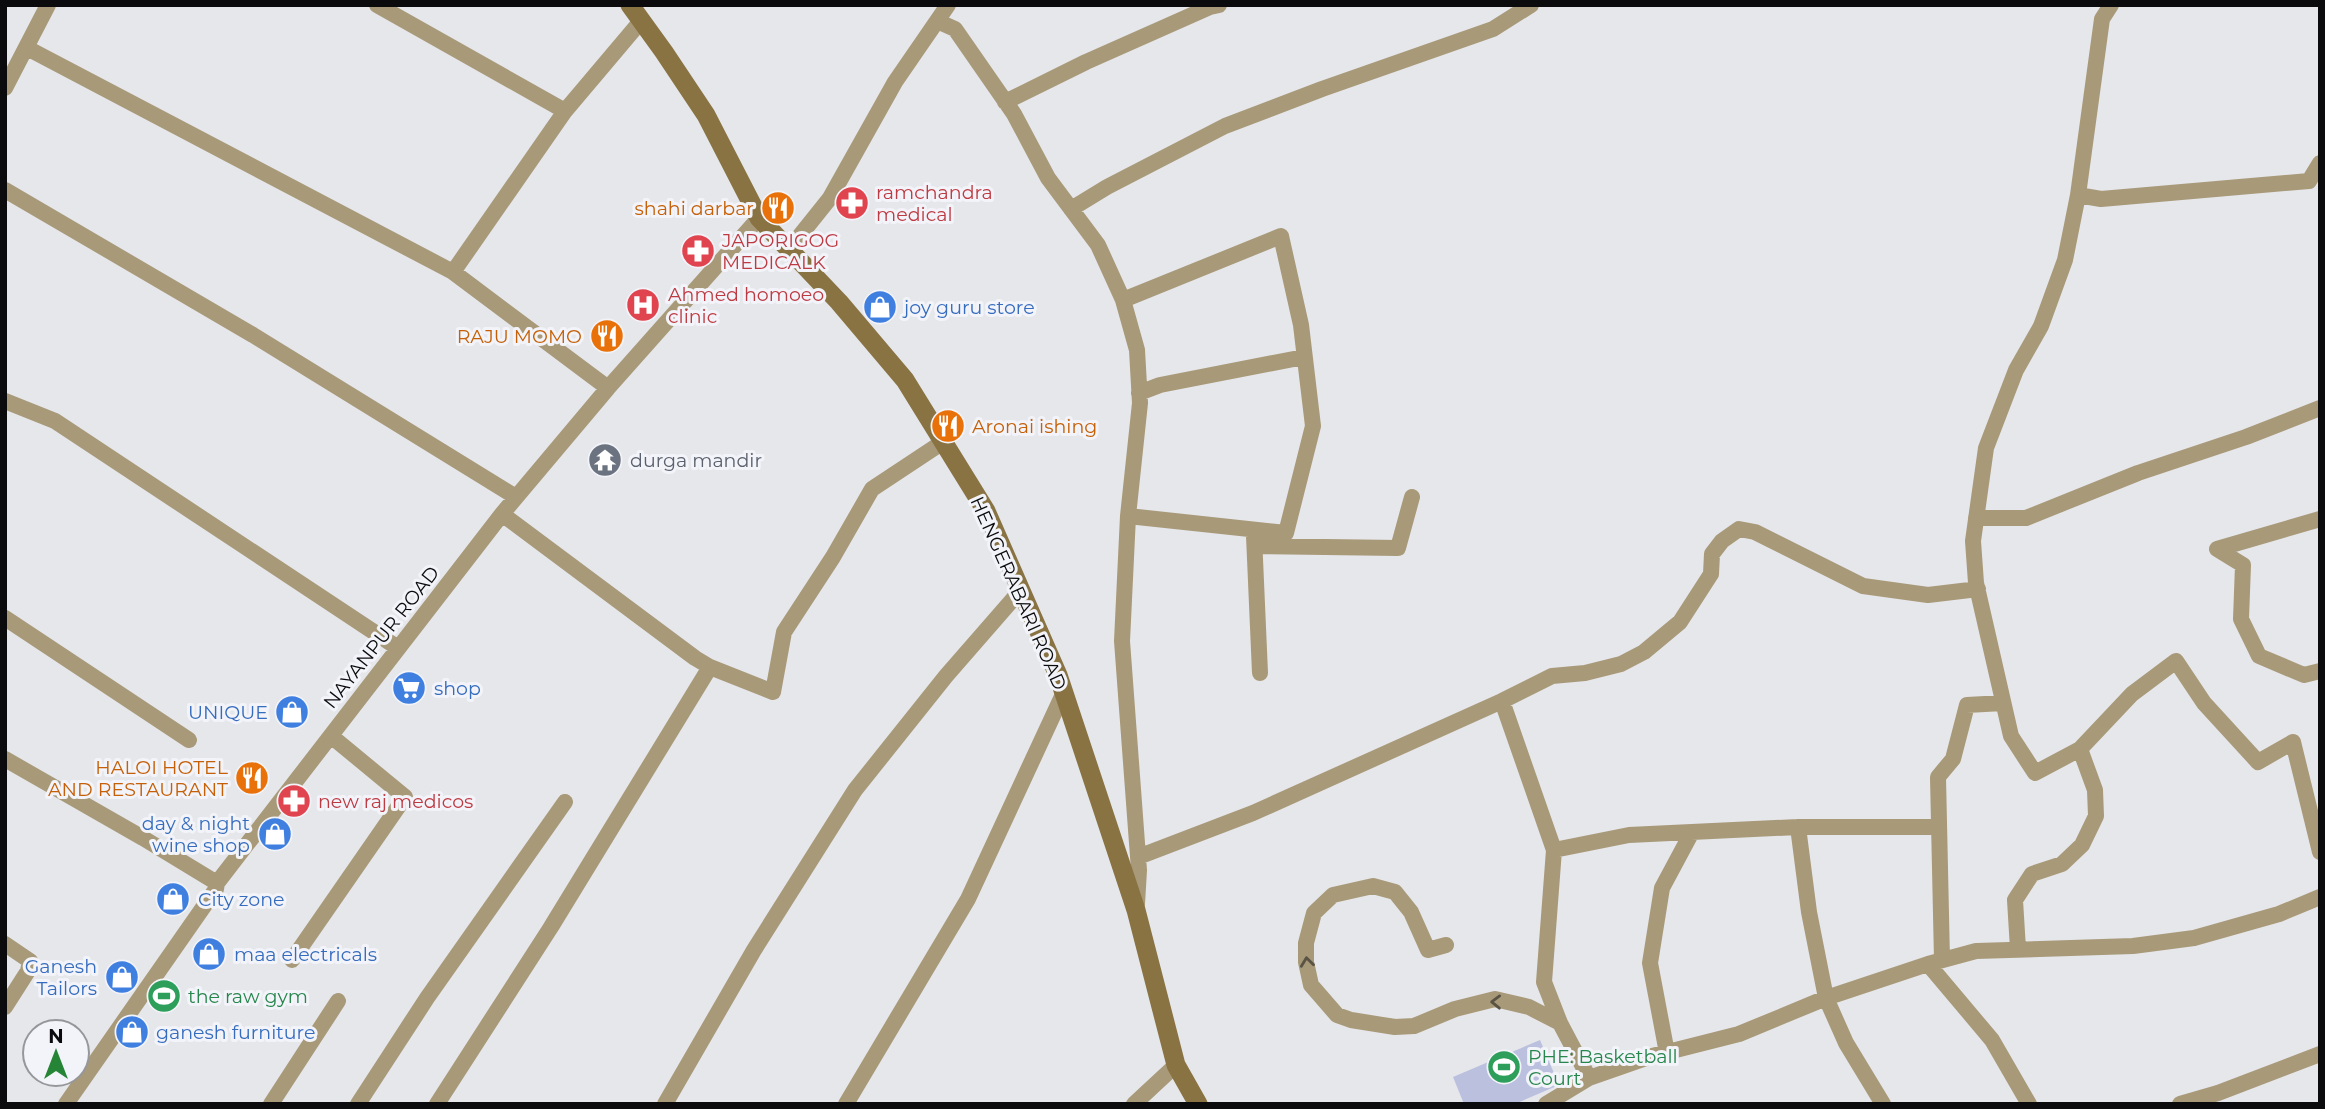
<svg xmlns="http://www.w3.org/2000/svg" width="2325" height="1109" font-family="Montserrat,sans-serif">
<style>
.green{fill:#bbc0de}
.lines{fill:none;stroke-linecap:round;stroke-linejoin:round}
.minor{stroke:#a89979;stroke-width:16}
.secondary{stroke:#897342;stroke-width:19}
.oneway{stroke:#5a5243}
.labels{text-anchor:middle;stroke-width:6;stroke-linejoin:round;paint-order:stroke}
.health-label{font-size:19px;fill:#be3a42;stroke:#f3f4f9;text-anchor:start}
.food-label{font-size:19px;fill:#c56008;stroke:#f3f4f9;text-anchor:end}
.shop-label{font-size:19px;fill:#366cbe;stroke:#f3f4f9;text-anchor:start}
.worship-label{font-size:19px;fill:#5b616d;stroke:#f3f4f9;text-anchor:start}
.street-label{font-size:19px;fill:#0b0b0d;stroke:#f3f4f9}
.leisure-label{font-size:19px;fill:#27864d;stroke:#f3f4f9;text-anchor:start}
</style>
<rect width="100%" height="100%" fill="#e6e7eb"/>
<path class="green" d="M1540 1040 1559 1085 1515 1104H1464L1453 1077Z"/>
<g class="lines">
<path class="minor" d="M377 5 565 111 453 272 608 388
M2111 5 2102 19 2078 195 2101 199 2309 181 2320 163
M937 21 955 29 1014 114 1048 178 1098 245 1123 300 1137 350 1140 403 1128 516 1122 641 1139 870 1137 904
M27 48 453 272
M5 88 48 5
M1005 102 1086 62 1210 7 1219 5
M565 111 641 21
M5 190 253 335 516 497
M2078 195 2065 260 2041 326 2016 370 1986 448 1973 541 1976 583 2011 736 2035 773 2080 749 2132 694 2176 661 2204 703 2258 762 2293 742 2320 852
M1071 209 1107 187 1225 126 1322 89 1493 29 1531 5
M790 248 830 198 895 82 948 5
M1123 300 1281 236 1301 325 1313 426 1286 533 1128 516
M1139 393 1160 385 1304 357
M5 401 55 421 398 648
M502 514 695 658 710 667 773 692 784 632 833 557 872 489 943 442
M1976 518H2026L2138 473 2246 437 2320 408
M2320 519 2217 549 2243 565 2241 619 2259 656 2304 675 2320 671
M1254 536 1260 673
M1255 546 1398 548 1412 497
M5 618 189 740
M1502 701 1554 850
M5 759 143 838 217 883
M1798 827 1809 912 1826 998 1846 1043 1883 1104
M1138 857 1253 813 1502 701 1552 676 1585 673 1621 664 1644 652 1680 622 1711 574 1712 554 1722 541 1739 529 1755 532 1863 586 1928 595 1978 589
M5 944 30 961 28 971 5 1007
M1446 945 1428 950 1411 912 1395 892 1373 886 1333 895 1314 913 1306 943V962L1311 985 1337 1015 1351 1020 1395 1027 1414 1026 1455 1009 1495 999 1529 1007 1560 1023
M2018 949 2015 900 2032 874 2062 864 2082 845 2096 816 2095 790 2080 749
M292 960 405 797 331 736
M1942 960 1938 777 1953 759 1967 705 2003 703
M1928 964 1992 1040 2029 1104
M1667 1053 1650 963 1662 888 1692 832
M1589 1078 1560 1023 1544 982 1554 850 1629 835 1798 827H1939
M66 1104 216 889 217 883 502 514 608 388 759 218
M271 1104 338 1001
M358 1104 427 998 565 802
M437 1104 551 927 710 667
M665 1104 754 950 855 790 946 676 1021 590
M846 1104 968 899 1064 692
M1134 1104 1176 1065
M1546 1104 1589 1078 1652 1056 1739 1034 1826 998 1928 964 1976 951 2133 946 2194 938 2279 914 2320 897
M2180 1104 2218 1093 2320 1054"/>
<path class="secondary" d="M630 5 664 52 706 115 759 218 839 302 905 380 986 511 1058 675 1136 910 1176 1065 1198 1104"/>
</g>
<defs><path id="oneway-chevron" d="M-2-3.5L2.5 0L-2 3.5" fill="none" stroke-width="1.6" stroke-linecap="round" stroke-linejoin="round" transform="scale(1.75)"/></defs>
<g class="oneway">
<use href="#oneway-chevron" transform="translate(1307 962) rotate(-97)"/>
<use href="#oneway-chevron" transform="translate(1496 1002) rotate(-179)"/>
</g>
<defs>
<g id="pharmacy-disc" transform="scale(1.75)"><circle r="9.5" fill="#e0444e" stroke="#f3f4f9"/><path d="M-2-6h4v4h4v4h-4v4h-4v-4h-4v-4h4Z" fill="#fff"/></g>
<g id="restaurant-disc" transform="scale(1.75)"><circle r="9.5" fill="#e8710a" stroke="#f3f4f9"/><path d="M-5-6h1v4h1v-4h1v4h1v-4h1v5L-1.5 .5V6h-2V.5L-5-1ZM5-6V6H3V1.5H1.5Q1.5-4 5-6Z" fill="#fff"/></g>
<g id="hospital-disc" transform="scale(1.75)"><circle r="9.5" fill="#e0444e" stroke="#f3f4f9"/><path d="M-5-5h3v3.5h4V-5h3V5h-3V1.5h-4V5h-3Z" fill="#fff"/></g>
<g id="shop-disc" transform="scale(1.75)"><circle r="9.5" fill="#3f7fe0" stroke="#f3f4f9"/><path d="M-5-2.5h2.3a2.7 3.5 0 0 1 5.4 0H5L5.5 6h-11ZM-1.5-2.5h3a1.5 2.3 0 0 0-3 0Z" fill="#fff"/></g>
<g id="temple-disc" transform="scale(1.75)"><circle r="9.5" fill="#6b7280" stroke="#f3f4f9"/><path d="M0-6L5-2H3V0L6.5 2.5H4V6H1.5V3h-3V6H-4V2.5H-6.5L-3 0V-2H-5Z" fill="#fff"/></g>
<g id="supermarket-disc" transform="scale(1.75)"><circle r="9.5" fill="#3f7fe0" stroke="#f3f4f9"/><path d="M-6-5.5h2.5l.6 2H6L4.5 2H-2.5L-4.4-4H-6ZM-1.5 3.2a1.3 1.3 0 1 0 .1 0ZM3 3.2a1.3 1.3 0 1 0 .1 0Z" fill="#fff"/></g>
<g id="stadium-disc" transform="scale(1.75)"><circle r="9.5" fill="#2e9e5b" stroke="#f3f4f9"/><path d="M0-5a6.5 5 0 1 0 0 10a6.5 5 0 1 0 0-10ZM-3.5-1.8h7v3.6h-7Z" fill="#fff"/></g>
</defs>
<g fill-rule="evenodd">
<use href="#pharmacy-disc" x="852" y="203"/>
<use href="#restaurant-disc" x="778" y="208"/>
<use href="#pharmacy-disc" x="698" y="251"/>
<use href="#hospital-disc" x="643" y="305"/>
<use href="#shop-disc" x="880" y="307"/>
<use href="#restaurant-disc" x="607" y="336"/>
<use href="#restaurant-disc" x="948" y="426"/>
<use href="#temple-disc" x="605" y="460"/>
<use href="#supermarket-disc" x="409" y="688"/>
<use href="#shop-disc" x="292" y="712"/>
<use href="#restaurant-disc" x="252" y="778"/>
<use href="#pharmacy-disc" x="294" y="801"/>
<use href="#shop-disc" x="275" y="834"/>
<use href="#shop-disc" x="173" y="899"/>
<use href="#shop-disc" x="209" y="954"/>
<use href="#shop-disc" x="122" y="977"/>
<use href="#stadium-disc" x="164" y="996"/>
<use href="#shop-disc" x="132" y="1032"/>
<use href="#stadium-disc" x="1504" y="1067"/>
</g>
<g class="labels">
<g class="health-label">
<text x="876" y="199">ramchandra<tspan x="876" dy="22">medical</tspan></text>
<text x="722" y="247">JAPORIGOG<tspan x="722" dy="22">MEDICALK</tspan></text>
<text x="668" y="301">Ahmed homoeo<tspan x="668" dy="22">clinic</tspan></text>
<text x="318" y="808">new raj medicos</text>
</g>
<g class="food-label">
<text x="754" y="215">shahi darbar</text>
<text x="582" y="343">RAJU MOMO</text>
<text x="972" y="433" text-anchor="start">Aronai ishing</text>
<text x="228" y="774">HALOI HOTEL<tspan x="228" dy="22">AND RESTAURANT</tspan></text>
</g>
<g class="shop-label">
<text x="904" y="314">joy guru store</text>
<text x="434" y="695">shop</text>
<text x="268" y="719" text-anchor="end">UNIQUE</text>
<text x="250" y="830" text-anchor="end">day &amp; night<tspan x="250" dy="22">wine shop</tspan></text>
<text x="198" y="906">City zone</text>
<text x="234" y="961">maa electricals</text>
<text x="97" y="973" text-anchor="end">Ganesh<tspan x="97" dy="22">Tailors</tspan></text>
<text x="156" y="1039">ganesh furniture</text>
</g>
<g class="worship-label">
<text x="630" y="467">durga mandir</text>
</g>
<g class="street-label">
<text transform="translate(1019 593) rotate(66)" y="7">HENGERABARI ROAD</text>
<text transform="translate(381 637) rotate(-52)" y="7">NAYANPUR ROAD</text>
</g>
<g class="leisure-label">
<text x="188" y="1003">the raw gym</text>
<text x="1528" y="1063">PHE: Basketball<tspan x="1528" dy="22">Court</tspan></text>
</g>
</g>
<rect width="2325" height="1109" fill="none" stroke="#0b0b0d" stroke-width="14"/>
<g transform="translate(56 1053)"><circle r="33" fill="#f3f4f9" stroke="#96979b" stroke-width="2"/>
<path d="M0-5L12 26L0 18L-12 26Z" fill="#268436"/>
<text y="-10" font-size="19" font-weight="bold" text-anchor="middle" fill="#0b0b0d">N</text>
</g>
</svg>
